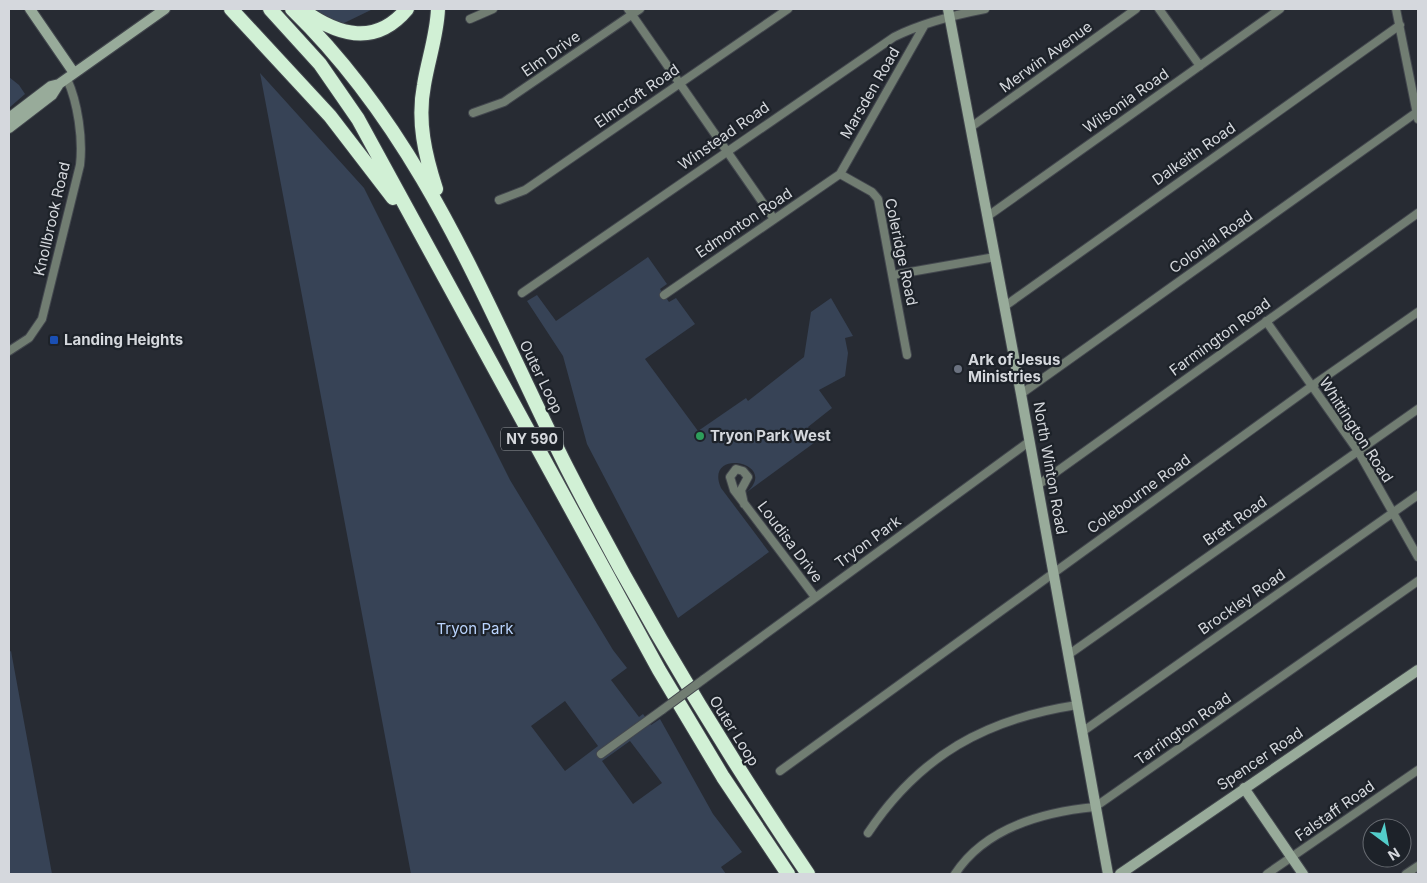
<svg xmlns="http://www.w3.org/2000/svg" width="1427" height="883" font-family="Inter,sans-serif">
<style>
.green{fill:#374356;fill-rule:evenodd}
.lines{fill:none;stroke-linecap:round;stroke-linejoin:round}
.street-casing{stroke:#43474e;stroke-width:10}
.secondary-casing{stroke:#43474e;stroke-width:12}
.highway-casing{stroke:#43474e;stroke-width:16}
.street{stroke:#717d72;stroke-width:8}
.secondary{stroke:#98ab9a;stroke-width:10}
.highway{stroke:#d1f0d5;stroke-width:14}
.street-bridge-casing{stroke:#43474e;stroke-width:10;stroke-linecap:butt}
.street-bridge{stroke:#717d72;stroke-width:8}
.transit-dot{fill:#1a4fb4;stroke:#1d2229;stroke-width:2}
.worship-dot{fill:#6b7280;stroke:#1d2229;stroke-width:2}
.leisure-dot{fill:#2e9e5b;stroke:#1d2229;stroke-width:2}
.labels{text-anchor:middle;stroke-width:4.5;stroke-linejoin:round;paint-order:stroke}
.shield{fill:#1d2229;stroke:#9ea1a7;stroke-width:1}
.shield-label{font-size:14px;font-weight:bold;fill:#d5d8dd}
.street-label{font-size:15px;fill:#d5d8dd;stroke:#1d2229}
.poi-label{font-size:15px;font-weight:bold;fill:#d5d8dd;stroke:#1d2229;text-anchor:start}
.park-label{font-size:15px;fill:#bad4fd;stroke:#1d2229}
</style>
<rect width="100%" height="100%" fill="#272b33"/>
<path class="green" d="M312 9H373L342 24Z
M260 73 364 188 510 480 613 650 627 668 611 680 639 717 643 714 651 725 660 719 713 814 742 852 721 867 726 874H411ZM565 701 598 746 565 771 531 726ZM630 741 662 783 633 804 602 761Z
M9 77 19 85 25 94 9 108Z
M648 257 667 284 660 289 669 302 676 298 695 324 645 359 698 431 746 398 748 401 804 357 811 312 831 298 853 336 845 338 848 353 845 376 819 390 832 408 808 427 818 440 747 492C780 462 703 447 721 488L769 552 678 618 587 444 563 356 527 301 537 295 556 321Z
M11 651 52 874H9V652Z"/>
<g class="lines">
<g class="street-casing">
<path id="street" d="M628 9 774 219
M1159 9 1200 66
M1396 9 1418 119
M470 19 493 9
M473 113 504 102 640 9
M971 127 1136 9
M840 174 872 192 878 199 907 355
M499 200 525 190 788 9
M988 216 1280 9
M893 275 995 257
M522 293 894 37C922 23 954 15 985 9
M664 295 840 174 924 26
M1005 306 1400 25
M1266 321 1358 451 1418 557
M9 351 29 338 42 319 80 165C83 139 78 103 67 79
M1021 394 1417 112
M1038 485 1418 213
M744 504 741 490 748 477 743 471 736 469 730 477 734 490 815 597
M1068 655 1418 409
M704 679 1030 441
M1082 732 1418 495
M601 754 662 710
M780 771 1312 386 1418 312
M868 833C920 755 986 719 1077 705
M955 874C985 828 1043 812 1095 807L1418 581
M1267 874 1418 770
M1406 874 1418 866"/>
</g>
<g class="secondary-casing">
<path id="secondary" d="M30 9 74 73
M948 9 1021 394 1108 874
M9 118 51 86 59 84 165 9
M9 128 52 95 59 84
M1244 788 1303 874
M1120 874 1418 670"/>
</g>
<g class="highway-casing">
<path id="highway" d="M231 9 330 116 393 198
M270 9 320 64 358 119 659 670 723 777 788 874
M292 9C425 138 486 306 567 468 639 609 720 744 808 874
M304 11C339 36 376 46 407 9
M436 189C425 155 417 121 424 85 428 60 437 35 438 9"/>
</g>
<use href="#street" class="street"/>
<use href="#secondary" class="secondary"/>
<use href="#highway" class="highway"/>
<g class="street-bridge-casing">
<path id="street-bridge" d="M662 710 704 679"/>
</g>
<use href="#street-bridge" class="street-bridge"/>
</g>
<rect class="transit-dot" x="49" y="335" width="10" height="10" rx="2.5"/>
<circle class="worship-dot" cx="958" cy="369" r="5"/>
<circle class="leisure-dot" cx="700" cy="436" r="5"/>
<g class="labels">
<rect class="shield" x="501" y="427.5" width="62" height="23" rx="4"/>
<g class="shield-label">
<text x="532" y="444">NY 590</text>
</g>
<g class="street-label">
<text transform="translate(551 54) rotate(-35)" y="5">Elm Drive</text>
<text transform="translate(1046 57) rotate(-36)" y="5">Merwin Avenue</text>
<text transform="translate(870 93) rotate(-60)" y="5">Marsden Road</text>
<text transform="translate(637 96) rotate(-35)" y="5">Elmcroft Road</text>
<text transform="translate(1126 101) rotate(-35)" y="5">Wilsonia Road</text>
<text transform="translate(724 136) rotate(-35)" y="5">Winstead Road</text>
<text transform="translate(1194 154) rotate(-35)" y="5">Dalkeith Road</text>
<text transform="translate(52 219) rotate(-77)" y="5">Knollbrook Road</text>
<text transform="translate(744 223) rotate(-34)" y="5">Edmonton Road</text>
<text transform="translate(1211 242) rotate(-35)" y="5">Colonial Road</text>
<text transform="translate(901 252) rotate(78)" y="5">Coleridge Road</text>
<text transform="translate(1220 337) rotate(-36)" y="5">Farmington Road</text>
<text transform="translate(541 377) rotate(64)" y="5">Outer Loop</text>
<text transform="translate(1356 430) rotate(57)" y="5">Whittington Road</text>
<text transform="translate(1050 468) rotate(80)" y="5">North Winton Road</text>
<text transform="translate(1139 494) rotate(-36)" y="5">Colebourne Road</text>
<text transform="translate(1235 521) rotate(-35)" y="5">Brett Road</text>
<text transform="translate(790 542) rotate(53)" y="5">Loudisa Drive</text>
<text transform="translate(868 542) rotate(-36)" y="5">Tryon Park</text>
<text transform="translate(1242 602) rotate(-35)" y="5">Brockley Road</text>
<text transform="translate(1183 729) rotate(-35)" y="5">Tarrington Road</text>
<text transform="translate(734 731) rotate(58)" y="5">Outer Loop</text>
<text transform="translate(1260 759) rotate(-34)" y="5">Spencer Road</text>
<text transform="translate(1335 811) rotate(-35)" y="5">Falstaff Road</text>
</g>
<g class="poi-label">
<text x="64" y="345">Landing Heights</text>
<text x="968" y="365">Ark of Jesus<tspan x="968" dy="17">Ministries</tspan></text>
<text x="710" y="441">Tryon Park West</text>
</g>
<g class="park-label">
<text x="475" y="634">Tryon Park</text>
</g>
</g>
<rect width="1427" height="883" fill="none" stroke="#d5d8dd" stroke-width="20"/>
<g transform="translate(1387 843) rotate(148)"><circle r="24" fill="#1d2229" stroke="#676b71"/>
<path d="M0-4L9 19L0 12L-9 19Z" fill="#53cdca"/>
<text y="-8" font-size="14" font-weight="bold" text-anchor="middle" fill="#d5d8dd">N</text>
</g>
</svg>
